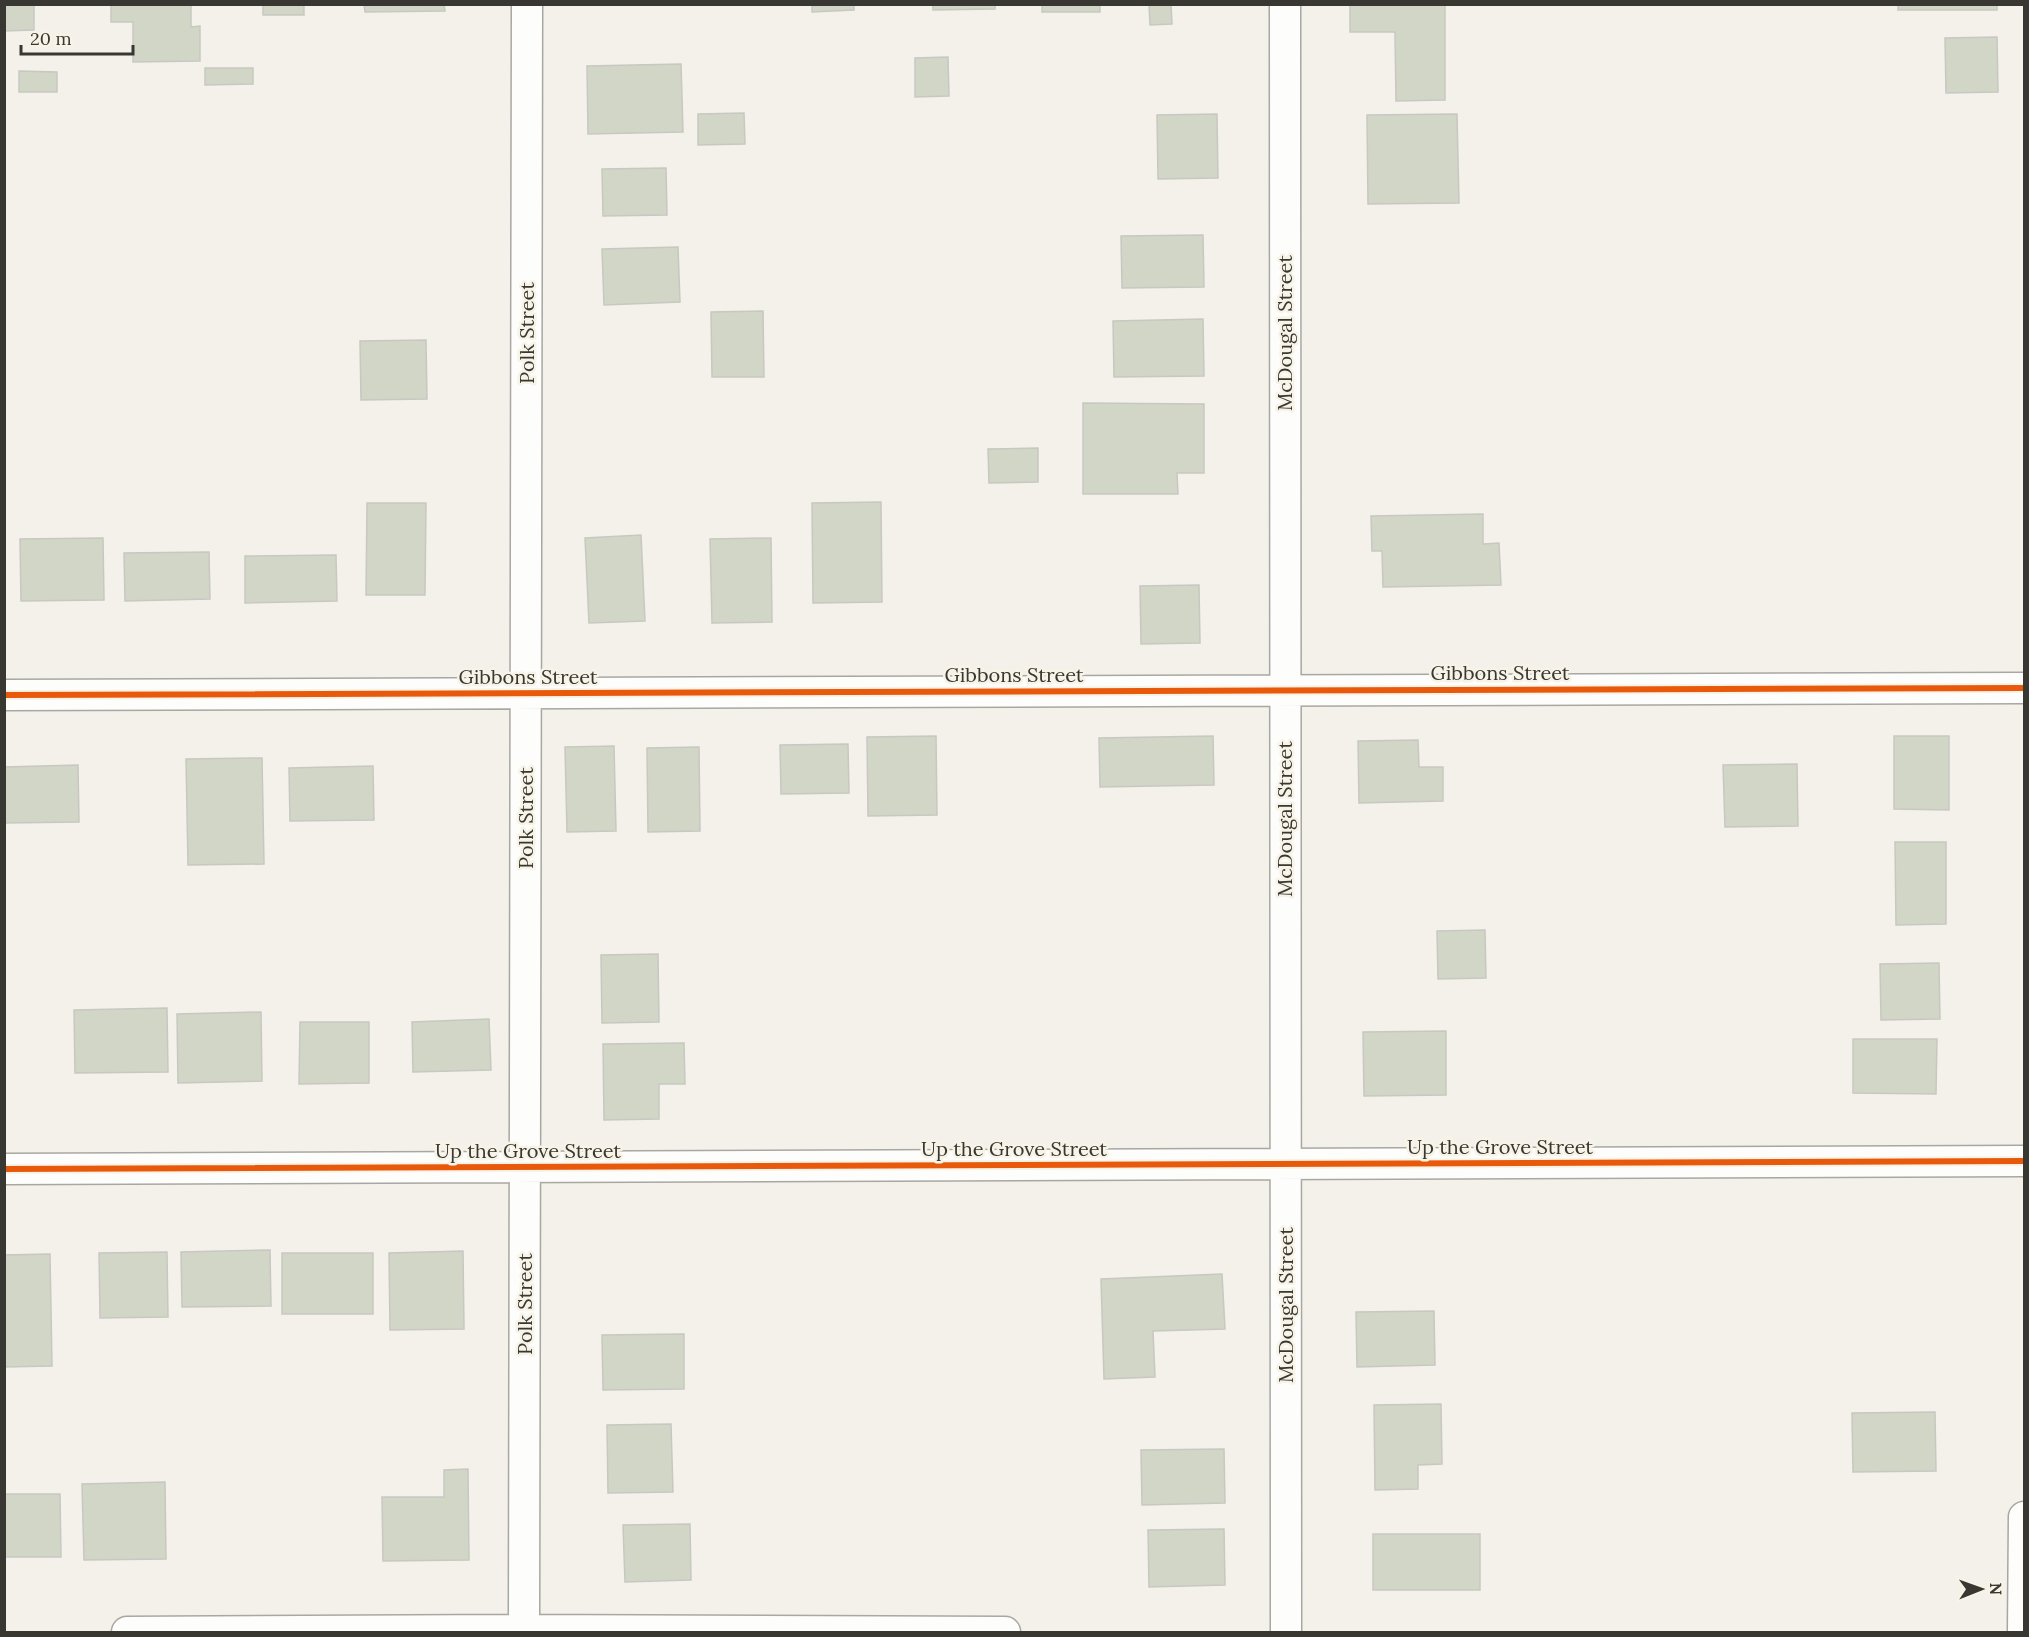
<svg xmlns="http://www.w3.org/2000/svg" width="2029" height="1637" font-family="Lora,serif">
<style>
.building{fill:#d2d6c6;stroke:#c8c7c2;stroke-width:1.5}
.lines{fill:none;stroke-linecap:round;stroke-linejoin:round}
.street-casing{stroke:#a9a7a2;stroke-width:33}
.street{stroke:#fdfdfc;stroke-width:30}
.cycleway-casing{stroke:#f7f3e7;stroke-width:10}
.cycleway{stroke:#e8590c;stroke-width:6}
.labels{text-anchor:middle;stroke-width:5;stroke-linejoin:round;paint-order:stroke}
.street-label{font-size:20px;fill:#383732;stroke:#f7f3e7}
</style>
<rect width="100%" height="100%" fill="#f4f1ea"/>
<path class="building" d="M4 4H34V30L4 31Z
M111 4H191V27L200 26V61L133 62V22H111Z
M263 4H304V15H263Z
M364 4H444L445 11 365 12Z
M812 4H854V10L812 12Z
M933 4H995V9L933 10Z
M1042 4H1100V12H1042Z
M1149 4H1171L1172 24 1150 25Z
M1350 4H1445V100L1396 101 1395 32H1350Z
M1898 4H1997V10H1898Z
M1997 37 1998 92 1946 93 1945 38Z
M948 57 949 96 915 97V58Z
M681 64 683 132 588 134 587 66Z
M205 68H253V84L205 85Z
M19 71 57 72V92H19Z
M744 113 745 144 698 145V114Z
M1217 114 1218 178 1158 179 1157 115Z
M1457 114 1459 203 1368 204 1367 115Z
M666 168 667 215 603 216 602 169Z
M1203 235 1204 287 1122 288 1121 236Z
M678 247 680 302 604 305 602 249Z
M763 311 764 377H712L711 312Z
M1203 319 1204 376 1114 377 1113 321Z
M426 340 427 399 361 400 360 341Z
M1083 403 1204 404V473H1177L1178 494H1083Z
M1038 448V482L989 483 988 449Z
M881 502 882 602 813 603 812 503Z
M367 503H426L425 595H366Z
M1483 514V544L1499 543 1501 585 1383 587 1382 551H1372L1371 516Z
M641 535 645 621 589 623 585 538Z
M103 538 104 600 21 601 20 539Z
M771 538 772 622 712 623 710 539Z
M209 552 210 599 125 601 124 553Z
M336 555 337 601 245 603V556Z
M1199 585 1200 643 1141 644 1140 586Z
M936 736 937 815 868 816 867 737Z
M1213 736 1214 785 1100 787 1099 738Z
M1894 736H1949V810L1894 809Z
M1418 740 1419 767H1443V801L1359 803 1358 741Z
M848 744 849 793 781 794 780 745Z
M614 746 616 831 567 832 565 747Z
M699 747 700 831 648 832 647 748Z
M262 758 264 864 188 865 186 759Z
M1797 764 1798 826 1725 827 1723 765Z
M78 765 79 822 4 823V767Z
M373 766 374 820 290 821 289 768Z
M1895 842H1946V924L1896 925Z
M1485 930 1486 978 1438 979 1437 931Z
M658 954 659 1022 602 1023 601 955Z
M1939 963 1940 1019 1881 1020 1880 964Z
M167 1008 168 1072 75 1073 74 1010Z
M261 1012 262 1081 178 1083 177 1014Z
M489 1019 491 1070 413 1072 412 1022Z
M300 1022H369V1083L299 1084Z
M1446 1031V1095L1364 1096 1363 1032Z
M1853 1039H1937L1936 1094 1853 1093Z
M684 1043 685 1084H659V1119L604 1120 603 1044Z
M270 1250 271 1306 182 1307 181 1252Z
M463 1251 464 1329 390 1330 389 1253Z
M167 1252 168 1317 100 1318 99 1253Z
M282 1253H373V1314H282Z
M50 1254 52 1366 4 1367V1255Z
M1222 1274 1225 1329 1153 1331 1155 1377 1104 1379 1101 1279Z
M1434 1311 1435 1365 1357 1367 1356 1312Z
M684 1334V1389L603 1390 602 1335Z
M1441 1404 1442 1464 1418 1465V1489L1375 1490 1374 1405Z
M1935 1412 1936 1471 1853 1472 1852 1413Z
M671 1424 673 1492 608 1493 607 1425Z
M1224 1449 1225 1503 1142 1505 1141 1450Z
M468 1469 469 1560 383 1561 382 1497H444V1470Z
M165 1482 166 1559 84 1560 82 1484Z
M4 1494H60L61 1557H4Z
M690 1524 691 1580 625 1582 623 1525Z
M1224 1529 1225 1585 1149 1587 1148 1530Z
M1373 1534H1480V1590H1373Z"/>
<g class="lines">
<g class="street-casing">
<path id="street" d="M1285 4 1286 1632
M4 695 2024 688
M4 1169 2024 1161
M127 1632 524 1630 1005 1632
M524 1632 527 4
M2023 1632 2024 1517"/>
</g>
<use href="#street" class="street"/>
<g class="cycleway-casing">
<path id="cycleway" d="M4 695 2024 688
M4 1169 2024 1161"/>
</g>
<use href="#cycleway" class="cycleway"/>
</g>
<g class="labels">
<g class="street-label">
<text transform="translate(527 333) rotate(-90)" y="7">Polk Street</text>
<text transform="translate(1285 333) rotate(-90)" y="7">McDougal Street</text>
<text x="1500" y="680">Gibbons Street</text>
<text x="1014" y="682">Gibbons Street</text>
<text x="528" y="684">Gibbons Street</text>
<text transform="translate(526 818) rotate(-90)" y="7">Polk Street</text>
<text transform="translate(1285 819) rotate(-90)" y="7">McDougal Street</text>
<text x="1500" y="1154">Up the Grove Street</text>
<text x="1014" y="1156">Up the Grove Street</text>
<text x="528" y="1158">Up the Grove Street</text>
<text transform="translate(525 1304) rotate(-90)" y="7">Polk Street</text>
<text transform="translate(1286 1305) rotate(-90)" y="7">McDougal Street</text>
</g>
</g>
<rect width="2029" height="1637" fill="none" stroke="#383732" stroke-width="12"/>
<g transform="translate(1981 1589) rotate(89)" stroke="#f7f3e7" stroke-width="4.5" paint-order="stroke">
<path d="M0-4.5L10 22L0 15L-10 22Z" fill="#383732"/>
<text y="-9" font-size="16" font-weight="bold" text-anchor="middle" fill="#383732">N</text>
</g>
<path d="M21 45v9h112v-9" fill="none" stroke="#383732" stroke-width="3"/>
<text x="30" y="45" font-size="18" fill="#383732" stroke="#f7f3e7" stroke-width="4.5" paint-order="stroke">20 m</text>
</svg>
